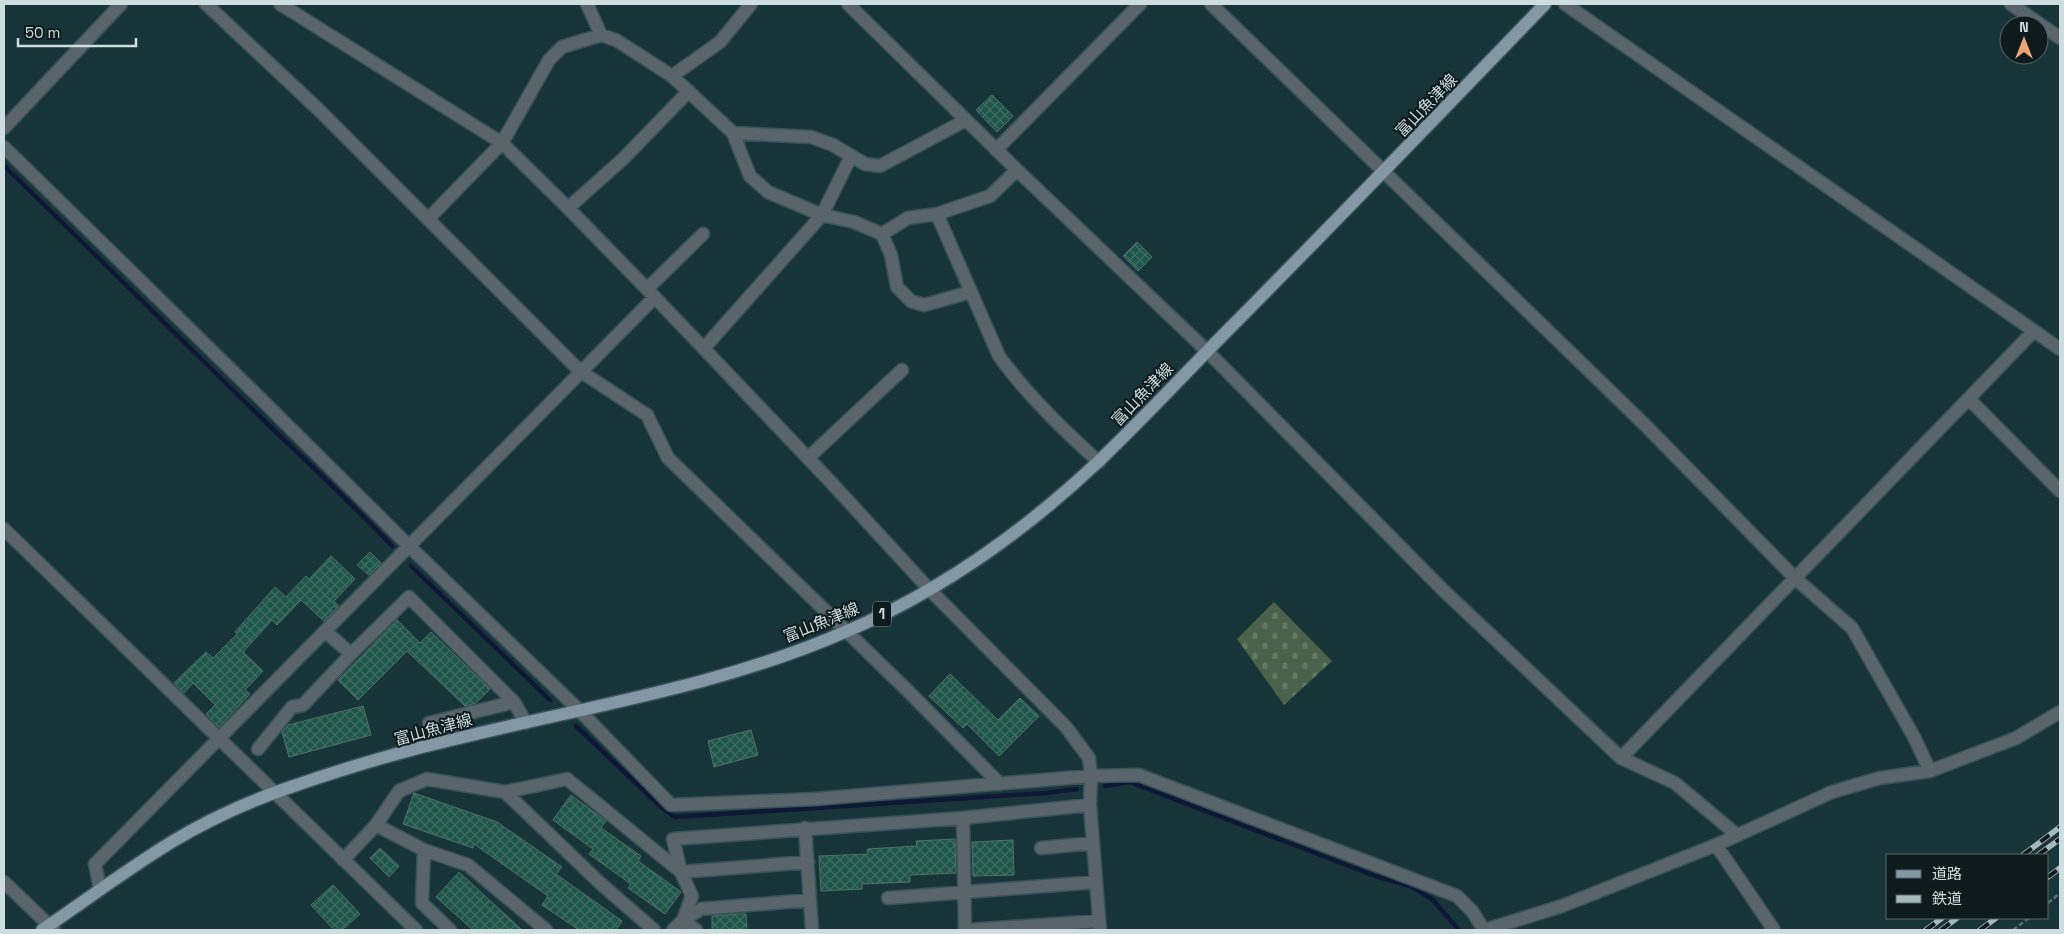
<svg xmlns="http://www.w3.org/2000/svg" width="2064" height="934" font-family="'Space Grotesk','Noto Sans JP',sans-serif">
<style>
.cemetery{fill:url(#cemetery-stones)}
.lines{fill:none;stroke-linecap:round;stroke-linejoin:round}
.stream{stroke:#0e1736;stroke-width:4.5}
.building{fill:url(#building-cross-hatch);stroke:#537068}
.street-casing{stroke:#385357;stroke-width:15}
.primary-casing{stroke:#385357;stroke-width:15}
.path{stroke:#556e72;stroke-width:2.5;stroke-dasharray:5 2.5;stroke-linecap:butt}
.street{stroke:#5a646b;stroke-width:12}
.primary{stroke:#8397a5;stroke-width:12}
.rail-casing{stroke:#a6b9bd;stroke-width:5.5}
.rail{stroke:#0e1b1c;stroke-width:4;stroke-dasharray:11;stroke-linecap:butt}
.labels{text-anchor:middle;stroke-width:4;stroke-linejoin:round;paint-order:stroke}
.shield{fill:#0e1b1c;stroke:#94a3a5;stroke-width:1}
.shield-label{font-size:15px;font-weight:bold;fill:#cddde0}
.street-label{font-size:16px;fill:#cddde0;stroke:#0e1b1c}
</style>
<defs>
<pattern id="cemetery-stones" width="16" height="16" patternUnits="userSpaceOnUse" patternTransform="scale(1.25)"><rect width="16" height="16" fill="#496249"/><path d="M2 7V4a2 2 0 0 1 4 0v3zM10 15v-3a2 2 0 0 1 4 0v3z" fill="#627863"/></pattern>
<pattern id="building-cross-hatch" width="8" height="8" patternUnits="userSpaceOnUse" patternTransform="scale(1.25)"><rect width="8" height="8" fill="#1e5549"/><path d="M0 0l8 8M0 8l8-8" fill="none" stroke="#3e6d63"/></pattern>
</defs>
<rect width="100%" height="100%" fill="#173539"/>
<path class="cemetery" d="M1274 602 1332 661 1284 705 1237 639Z"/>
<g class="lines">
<path class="stream" d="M4 166C82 241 159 318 237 394 288 445 342 493 392 546
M411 566 550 700
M576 726 662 808 675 817 1046 793 1077 789
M1105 786 1130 782 1375 876 1410 886 1432 899 1458 929"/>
</g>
<path class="building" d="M992 95 1013 116 997 132 976 110Z
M1137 242 1152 257 1138 271 1123 256Z
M370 552 381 563 369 575 357 565Z
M331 556 355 579 334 601 339 606 324 621 301 600 277 625 272 620 243 652 263 671 245 690 250 694 219 727 206 714 215 705 193 683 184 693 174 683 206 652 213 658 237 634 235 632 275 587 286 597 306 576 309 579Z
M397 620 420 643 431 632 490 689 476 703 465 706 407 651 358 700 338 680Z
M950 674 998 720 1020 698 1039 716 999 756 967 724 963 728 929 696Z
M363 706 371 735 289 757 282 732 288 725Z
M751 730 758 755 714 767 708 741Z
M414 793 497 822 562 867 556 874 622 921 616 930H579L542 905 548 896 474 844 473 848 403 824Z
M571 795 606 821 601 828 641 856 638 861 681 892 665 914 628 888 631 884 589 854 593 849 553 820Z
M955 839 956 873 910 875V882L862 884V889L821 891 819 856 868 854 867 849 917 846 916 841Z
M1013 840 1014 875 973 876 972 842Z
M380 848 399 866 389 877 370 858Z
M459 872 522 930H473L436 897Z
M333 885 360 914 342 930H334L311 905Z
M738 914H746L747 930H712V916Z"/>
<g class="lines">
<g class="street-casing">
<path id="street" d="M206 4 318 109 580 371 647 415 668 458 907 690 1000 784
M280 4 502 143 568 208 647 289 826 477 930 590 1066 727 1089 758 1091 776 1090 805 1100 930
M587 4 601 35
M848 4 1017 170 1207 351 1442 589 1621 758 1675 783 1737 835
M1211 4 1645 425 1796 579 1852 628 1914 737 1930 771
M1565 4 2060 349
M2011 4 2060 38
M672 76 720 42 751 4
M4 128 121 4
M733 133 750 176 768 192 822 215 854 222 882 234 908 218 937 214 990 196 1017 170
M4 147 260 398 410 547 580 711 671 805 815 799 1091 776 1139 775 1457 896 1472 911 1484 930
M996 150 1140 4
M568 208 623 159 689 91
M937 214 999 356C1027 395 1063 430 1099 462
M428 219 502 143 549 60 562 47 601 35 616 40 672 76 733 133 811 137 833 145 865 164 880 166 966 120
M882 234 891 255 897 287 911 301 924 305 971 292
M647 289 703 234
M704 348 822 215 851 156
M1969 399 2060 491
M808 458 902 370
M4 529 416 930
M351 654 409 597 514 702 429 723
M514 702 526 723
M258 749 292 707 303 705 351 654 326 632
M1621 758 2033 332
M505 792 567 779 681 872 808 862
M963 818 965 930
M376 825 399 791 427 779 505 792 600 883 654 930
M805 828 812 930
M1716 845 1774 930
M1041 848 1093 843
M424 850 468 865 546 930
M343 860 376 825 424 850 422 903 450 930
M4 882 54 930
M100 889 95 864 655 297
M888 898 1096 882
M683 920 692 896 681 872 673 839 963 818 1090 805
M683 920 696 930
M673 930 683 920 701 909 810 900
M968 930 1099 921
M1485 930 1562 906 1716 845 1832 792 1880 778 1930 771 2016 738 2060 712"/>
</g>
<g class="primary-casing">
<path id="primary" d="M42 930C85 901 126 870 170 843 206 821 245 803 285 789 339 770 395 753 451 740 583 707 719 687 845 632 939 592 1026 530 1100 460 1146 416 1189 369 1234 324 1339 218 1442 111 1545 4"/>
</g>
<path class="path" d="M2048 903 2060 893
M2013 930 2029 918"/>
<use href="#street" class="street"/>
<use href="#primary" class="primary"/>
<g class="rail-casing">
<path id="rail" d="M2023 855 2060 827
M2038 855 2060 839
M2048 877 2060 868
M1926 930 1942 918
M1941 930 1957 918
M1980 930 1996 918"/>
</g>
<use href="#rail" class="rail"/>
</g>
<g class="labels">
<rect class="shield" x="873" y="601.5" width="18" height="25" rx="4"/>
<g class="shield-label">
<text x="882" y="619">1</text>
</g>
<g class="street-label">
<text transform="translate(1426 105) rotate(-46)" y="6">富山魚津線</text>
<text transform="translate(1142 394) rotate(-46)" y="6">富山魚津線</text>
<text transform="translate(821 622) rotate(-22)" y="6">富山魚津線</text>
<text transform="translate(433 729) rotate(-15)" y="6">富山魚津線</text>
</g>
</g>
<rect width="2064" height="934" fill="none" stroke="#cddde0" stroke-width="10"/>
<rect x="1886" y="854" width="162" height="65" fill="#0e1b1c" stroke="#5a696a"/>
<rect x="1896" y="870" width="25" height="8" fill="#8397a5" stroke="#5a696a"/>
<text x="1932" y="879" font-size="15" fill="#cddde0">道路</text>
<rect x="1896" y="895" width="25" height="8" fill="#a6b9bd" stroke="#5a696a"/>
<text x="1932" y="904" font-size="15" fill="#cddde0">鉄道</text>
<g transform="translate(2024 40)"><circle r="24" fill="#0e1b1c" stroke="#5a696a"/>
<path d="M0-4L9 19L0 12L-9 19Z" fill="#efa377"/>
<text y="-8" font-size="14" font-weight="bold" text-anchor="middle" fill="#cddde0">N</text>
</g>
<path d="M18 38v8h118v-8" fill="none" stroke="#cddde0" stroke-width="2.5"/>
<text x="25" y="38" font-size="15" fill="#cddde0" stroke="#0e1b1c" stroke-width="4" paint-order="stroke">50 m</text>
</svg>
